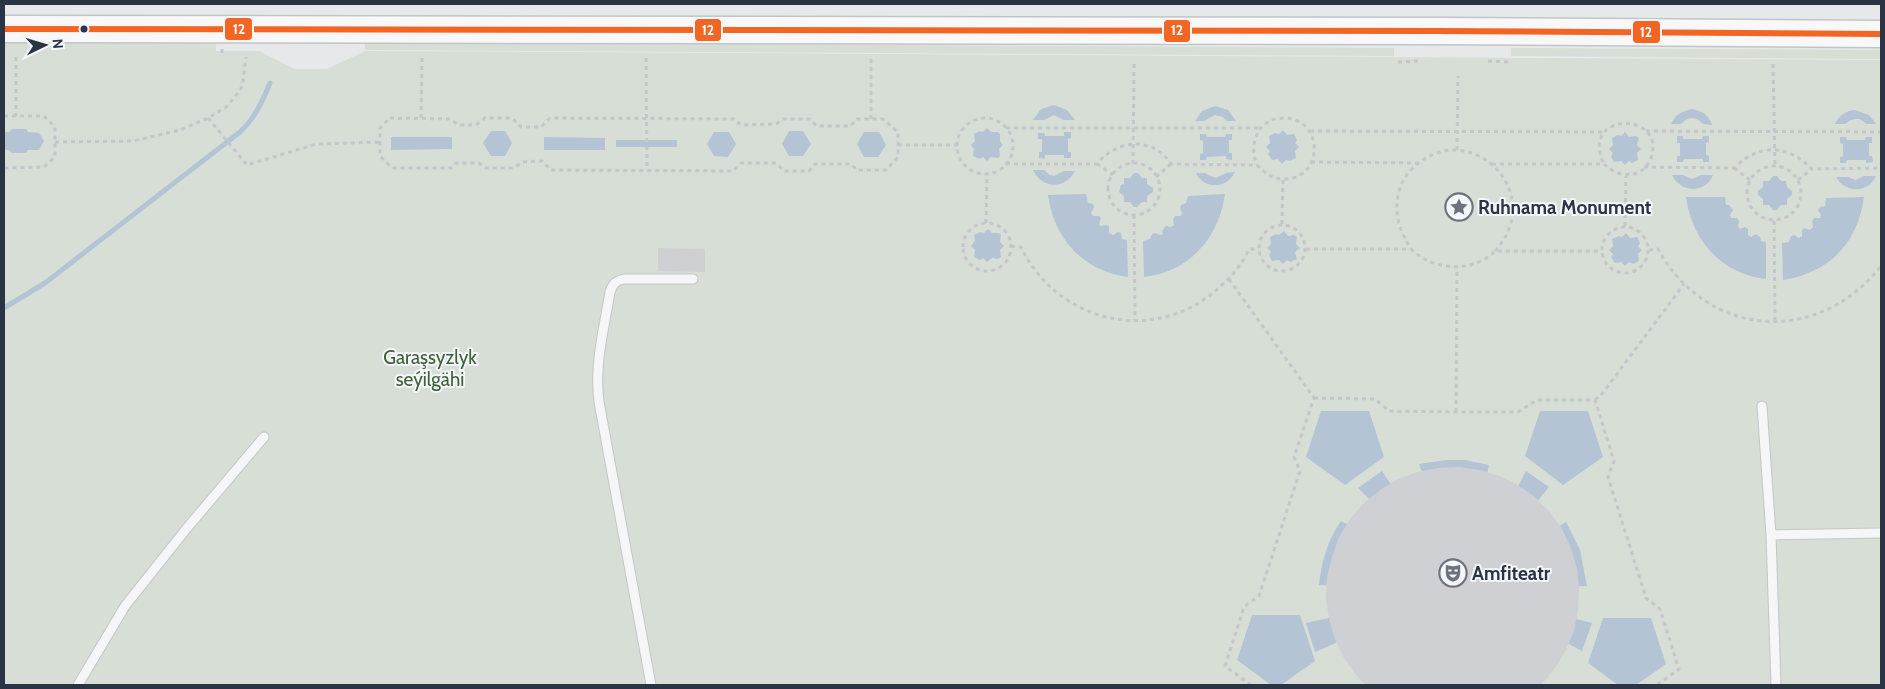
<svg xmlns="http://www.w3.org/2000/svg" width="1885" height="689" font-family="Cabin,sans-serif">
<style>
.green{fill:#d6ded6}
.water{fill:#b4c4d5}
.lines{fill:none;stroke-linecap:round;stroke-linejoin:round}
.stream{stroke:#b4c4d5;stroke-width:5}
.building{fill:#ced0d3}
.service-casing{stroke:#c4c6c8;stroke-width:11}
.primary-casing{stroke:#c2c5c8;stroke-width:29}
.path{stroke:#c5c6ca;stroke-width:3;stroke-dasharray:4 4;stroke-linecap:butt}
.service{stroke:#f5f6f7;stroke-width:9}
.primary{stroke:#f8f8f8;stroke-width:26}
.bus-1-casing{stroke:#f4f6f9;stroke-width:10}
.bus-1{stroke:#f26522;stroke-width:6}
.bus-dot{fill:#2b3445;stroke:#f4f6f9;stroke-width:2}
.labels{text-anchor:middle;stroke-width:4;stroke-linejoin:round;paint-order:stroke}
.poi-label{font-size:19px;font-weight:bold;fill:#2b3445;stroke:#f4f6f9;text-anchor:start}
.park-label{font-size:19px;fill:#3f6138;stroke:#f4f6f9}
.line-badge{stroke:#f4f6f9;stroke-width:2}
.badge-label{font-size:14px;text-anchor:middle;font-weight:bold;fill:#fff}
</style>
<rect width="100%" height="100%" fill="#e6e8ea"/>
<path class="green" d="M4 42 216 43V51H259L295 69H327L365 51 1881 60V685H4Z
M365 42 1394 48V56L365 50Z
M1511 48 1881 50V59L1511 56Z"/>
<path class="water" d="M1054 105 1067 110 1075 120H1064L1054 115 1044 120H1033L1041 109Z
M1215 106 1228 110 1236 121H1227L1223 117 1215 115 1204 121H1195L1202 111Z
M1692 109C1702 111 1709 115 1712 125L1703 124 1697 119 1692 118 1687 119 1681 124H1671C1675 115 1682 111 1692 109Z
M1855 110 1869 115 1876 124H1866L1860 119H1855L1851 120 1845 124H1835C1839 115 1846 111 1855 110Z
M987 128 991 132H998L1000 134V141L1003 145 999 149 1000 156 998 158 991 157 987 161 983 157 980 159 973 156 974 149 971 145 975 141 974 134 980 131 983 132Z
M12 129H26L28 132 39 133 44 141 39 150H28L26 153H12L9 150H4V132H9Z
M1283 130 1287 135 1294 134 1297 140 1295 143 1299 147 1295 151 1296 158 1290 161 1286 160 1282 164 1278 159 1272 160 1268 154 1270 151 1266 147 1270 143 1269 136 1275 133 1279 134Z
M491 131H505L512 143 505 156H491L483 143Z
M789 131H803L811 144 803 156H789L782 144Z
M714 132H729L736 144 728 157 714 156 707 144Z
M864 132H879L886 145 878 157H864L857 144Z
M1064 132H1071V138L1068 139V152H1071V158H1064V155H1045V159L1039 158V152H1042V139H1038V133H1044L1045 136H1064Z
M1625 132 1629 137 1636 136 1639 138 1637 145 1641 149 1637 153 1638 160 1632 163 1629 161 1625 165 1621 161 1614 162 1611 156 1613 153 1609 149 1613 145 1612 138 1618 135 1621 136Z
M1200 134H1206L1207 137H1225L1226 134H1232V140H1229V153H1232V160L1226 159V156L1207 157 1206 160H1200V154L1203 153V141L1200 140Z
M1677 136H1683V139H1702L1703 136H1709V142L1706 143V155L1709 156V162H1703V159H1684L1683 162H1677V156H1680V143H1677Z
M391 137H452V149L391 150Z
M544 137 605 138V150H544Z
M1840 137H1846L1847 140H1865L1866 137H1872V143H1869V156H1872L1873 162 1866 163V160H1847L1846 163H1840V157L1843 156V144L1840 143Z
M616 140H677V147H616Z
M1033 170H1044L1050 175 1054 176 1064 171H1075C1065 190 1042 189 1033 170Z
M1235 172C1227 189 1204 190 1196 173H1205L1208 175 1216 178 1226 173Z
M1134 173H1138L1142 178H1147V184L1153 188V192L1147 196V202H1142L1137 207H1134L1130 202H1124V196L1119 192 1121 185 1124 184V178H1130Z
M1672 175H1683L1692 179 1701 175H1713C1706 194 1680 193 1672 175Z
M1773 176H1777L1781 181H1786L1787 187 1792 191V195L1787 199V205H1781L1777 210H1773L1769 205H1763V199L1758 195V191L1763 187V181H1769Z
M1864 176H1876C1868 194 1845 193 1836 177H1848L1856 180Z
M1086 194 1088 203 1093 204 1094 207 1091 213 1093 216H1099L1101 218 1099 224 1101 226 1107 225 1109 227V233L1113 235 1118 232 1121 233 1122 239 1127 240 1128 277C1083 271 1054 239 1048 195Z
M1225 194C1219 238 1189 272 1144 277L1143 241 1150 239 1152 234 1155 233 1160 235 1163 234 1162 231 1166 226 1171 227 1174 225 1173 219 1175 216H1181L1182 213 1180 208 1181 205 1186 203 1188 196Z
M1686 197H1725L1726 205H1729L1733 210 1730 215 1731 218H1737L1739 221 1738 226 1740 229 1745 227 1748 229V235L1751 237 1756 234 1761 238V241L1766 242V279C1722 274 1692 241 1686 197Z
M1864 197C1858 243 1829 273 1783 280L1782 243 1789 242 1791 236 1794 235 1799 238 1802 236V230L1804 228 1810 230 1813 227 1812 221 1814 218H1820L1821 215 1818 210 1820 207 1825 206 1826 198Z
M988 229 992 233H999L1001 235 1000 242 1004 246 1000 250 1001 257 998 259 992 258 987 262 983 258 980 260 974 257 975 250 971 246 975 241 974 235 980 232 984 233Z
M1284 231 1288 236 1294 235 1297 237 1296 244 1300 248 1295 252 1297 259 1290 262 1287 260 1283 264 1279 260 1272 261 1269 255 1271 252 1267 248 1271 244 1270 237 1276 234 1279 235Z
M1626 233 1630 238 1637 237 1640 243 1638 246 1642 250 1638 254 1639 261 1633 264 1629 262 1625 266 1621 262 1615 263 1611 257 1613 254 1609 250 1613 246 1612 239 1619 236 1622 237Z
M1321 411H1369L1384 457 1345 485 1306 457Z
M1540 411H1588L1603 457 1563 485 1525 456Z
M1446 460H1465L1489 465 1478 514 1436 513 1419 464Z
M1382 471 1412 515 1396 525 1358 488Z
M1526 471 1549 487 1517 526 1503 515Z
M1341 521 1388 548 1374 587 1319 585C1321 563 1328 539 1341 521Z
M1566 522 1580 550 1587 586 1538 587 1526 548Z
M1365 610 1370 628 1315 652 1306 623Z
M1544 611 1592 623 1582 651 1539 628Z
M1252 615H1300L1315 661 1281 685H1271L1237 660Z
M1603 618H1651L1666 664 1636 685H1618L1588 663Z"/>
<g class="lines">
<path class="stream" d="M4 308 45 283 240 132C255 118 262 102 270 83"/>
</g>
<path class="building" d="M658 248 705 249V272L658 271Z
M1459 467 1480 470 1500 476 1518 485 1535 497 1550 512 1562 529 1571 548 1577 569 1579 589 1578 610 1574 631 1566 650 1555 668 1541 685H1366L1356 675 1344 658 1335 639 1329 619 1326 598 1327 577 1332 557 1339 537 1350 519 1364 503 1380 490 1398 479 1417 472 1438 468Z"/>
<g class="lines">
<g class="service-casing">
<path id="service" d="M1762 406 1771 535 1776 685
M1771 535 1881 533
M78 685 125 606 187 528 264 437
M651 685 599 402C594 365 604 329 610 292 613 283 616 281 624 279H693"/>
</g>
<g class="primary-casing">
<path id="primary" d="M4 29 1437 31 1881 34"/>
</g>
<path class="path" d="M222 49V57
M16 57V116
M646 58 647 170
M1488 61 1508 62
M1398 62 1420 61
M1773 64 1775 166
M4 116H44L55 127V157L44 167 4 168
M208 118 247 165 316 144 380 142
M390 118 450 119 459 125H476L485 118H512L521 127H541L550 118 734 119 741 125 776 124 783 119H809L817 126H851L857 119H883L898 132V157L886 170H857L851 164H815L809 171H784L776 163H741L733 171 551 170 542 161 523 162 513 168H486L479 163H456L451 168H392L380 156V128Z
M421 118 422 57
M957 146a28 28 0 1 1 56 0a28 28 0 1 1-56 0Z
M871 119V59
M1006 128H1260
M1310 131 1606 132
M1646 131 1881 132
M55 142 134 141 180 130 208 118 226 107 240 91 243 82 246 57
M898 145H957
M1457 150 1458 76
M1311 162 1418 163
M1108 189a26 26 0 1 1 52 0a26 26 0 1 1-52 0Z
M1006 164H1097C1117 139 1153 136 1171 164L1257 165C1266 174 1273 180 1287 179 1326 175 1322 117 1283 118 1258 118 1248 145 1257 165
M1097 164 1113 175
M1133 164 1134 61
M1492 164H1604C1618 178 1643 180 1651 158 1667 111 1578 111 1604 164
M1747 193a27 27 0 1 1 54 0a27 27 0 1 1-54 0Z
M1644 167 1734 168C1760 143 1787 144 1812 169L1881 168
M1734 168 1750 180
M1156 177 1171 164
M1798 180 1812 169
M1134 215 1135 321
M1774 221 1775 322
M963 247a24 24 0 1 1 48 0a24 24 0 1 1-48 0Z
M986 223 987 174
M1282 224 1283 179
M1259 248a23 23 0 1 1 46 0a23 23 0 1 1-46 0Z
M1625 226 1626 176
M1602 250a23 23 0 1 1 46 0a23 23 0 1 1-46 0Z
M1011 246 1021 247C1056 320 1148 345 1213 293 1227 281 1241 267 1249 249H1259
M1306 249H1410
M1649 250 1658 249C1708 339 1818 346 1881 266
M1495 251C1550 190 1464 112 1410 171 1394 189 1393 217 1405 238 1407 242 1409 247 1413 251 1436 271 1473 273 1495 251H1601
M1229 279 1314 398
M1314 398 1375 399 1389 411 1456 412H1518L1537 400H1595L1614 461 1608 477 1646 598 1660 609 1679 669 1657 685
M1595 400 1602 394 1684 284
M1456 412 1457 268
M1251 685 1225 666 1244 607 1259 596 1300 471 1294 457 1314 398"/>
<use href="#service" class="service"/>
<use href="#primary" class="primary"/>
<g class="bus-1-casing">
<path id="bus-1" d="M4 29 1437 31 1881 34"/>
</g>
<use href="#bus-1" class="bus-1"/>
</g>
<defs>
<g id="sight-ring" transform="scale(1.4375)"><circle r="9.5" fill="#f4f6f9" stroke="#6c737f" stroke-width="1.5"/><path d="M0-6L1.8-2.2L6-1.7L2.9 1.2L3.7 5.4L0 3.3L-3.7 5.4L-2.9 1.2L-6-1.7L-1.8-2.2Z" fill="#6c737f"/></g>
<g id="theatre-ring" transform="scale(1.4375)"><circle r="9.5" fill="#f4f6f9" stroke="#6c737f" stroke-width="1.5"/><path d="M-5-5.5Q0-4 5-5.5V0Q5 5 0 6Q-5 5-5 0ZM-3.3-2.5H-1v1.5H-3.3ZM1-2.5H3.3v1.5H1ZM-2.8 1Q0 5.5 2.8 1Z" fill="#6c737f"/></g>
</defs>
<g fill-rule="evenodd">
<use href="#sight-ring" x="1459" y="207"/>
<use href="#theatre-ring" x="1453" y="573"/>
</g>
<circle class="bus-dot" cx="84" cy="29" r="4.5"/>
<g class="labels">
<g class="poi-label">
<text x="1478" y="214">Ruhnama Monument</text>
<text x="1472" y="580">Amfiteatr</text>
</g>
<g class="park-label">
<text x="430" y="364">Garaşsyzlyk<tspan x="430" dy="22">seýilgähi</tspan></text>
</g>
</g>
<g class="line-badge">
<rect x="224" y="17" width="29" height="24" rx="5" fill="#f26522"/>
<rect x="694" y="18" width="28" height="24" rx="5" fill="#f26522"/>
<rect x="1163" y="19" width="28" height="24" rx="5" fill="#f26522"/>
<rect x="1632" y="20" width="29" height="24" rx="5" fill="#f26522"/>
</g>
<g class="badge-label">
<text x="239" y="34">12</text>
<text x="708" y="35">12</text>
<text x="1177" y="35">12</text>
<text x="1646" y="37">12</text>
</g>
<rect width="1885" height="689" fill="none" stroke="#2b3445" stroke-width="10"/>
<g transform="translate(45 45) rotate(85)" stroke="#f4f6f9" stroke-width="4" paint-order="stroke">
<path d="M0-4L9 19L0 12L-9 19Z" fill="#2b3445"/>
<text y="-8" font-size="14" font-weight="bold" text-anchor="middle" fill="#2b3445">N</text>
</g>
</svg>
